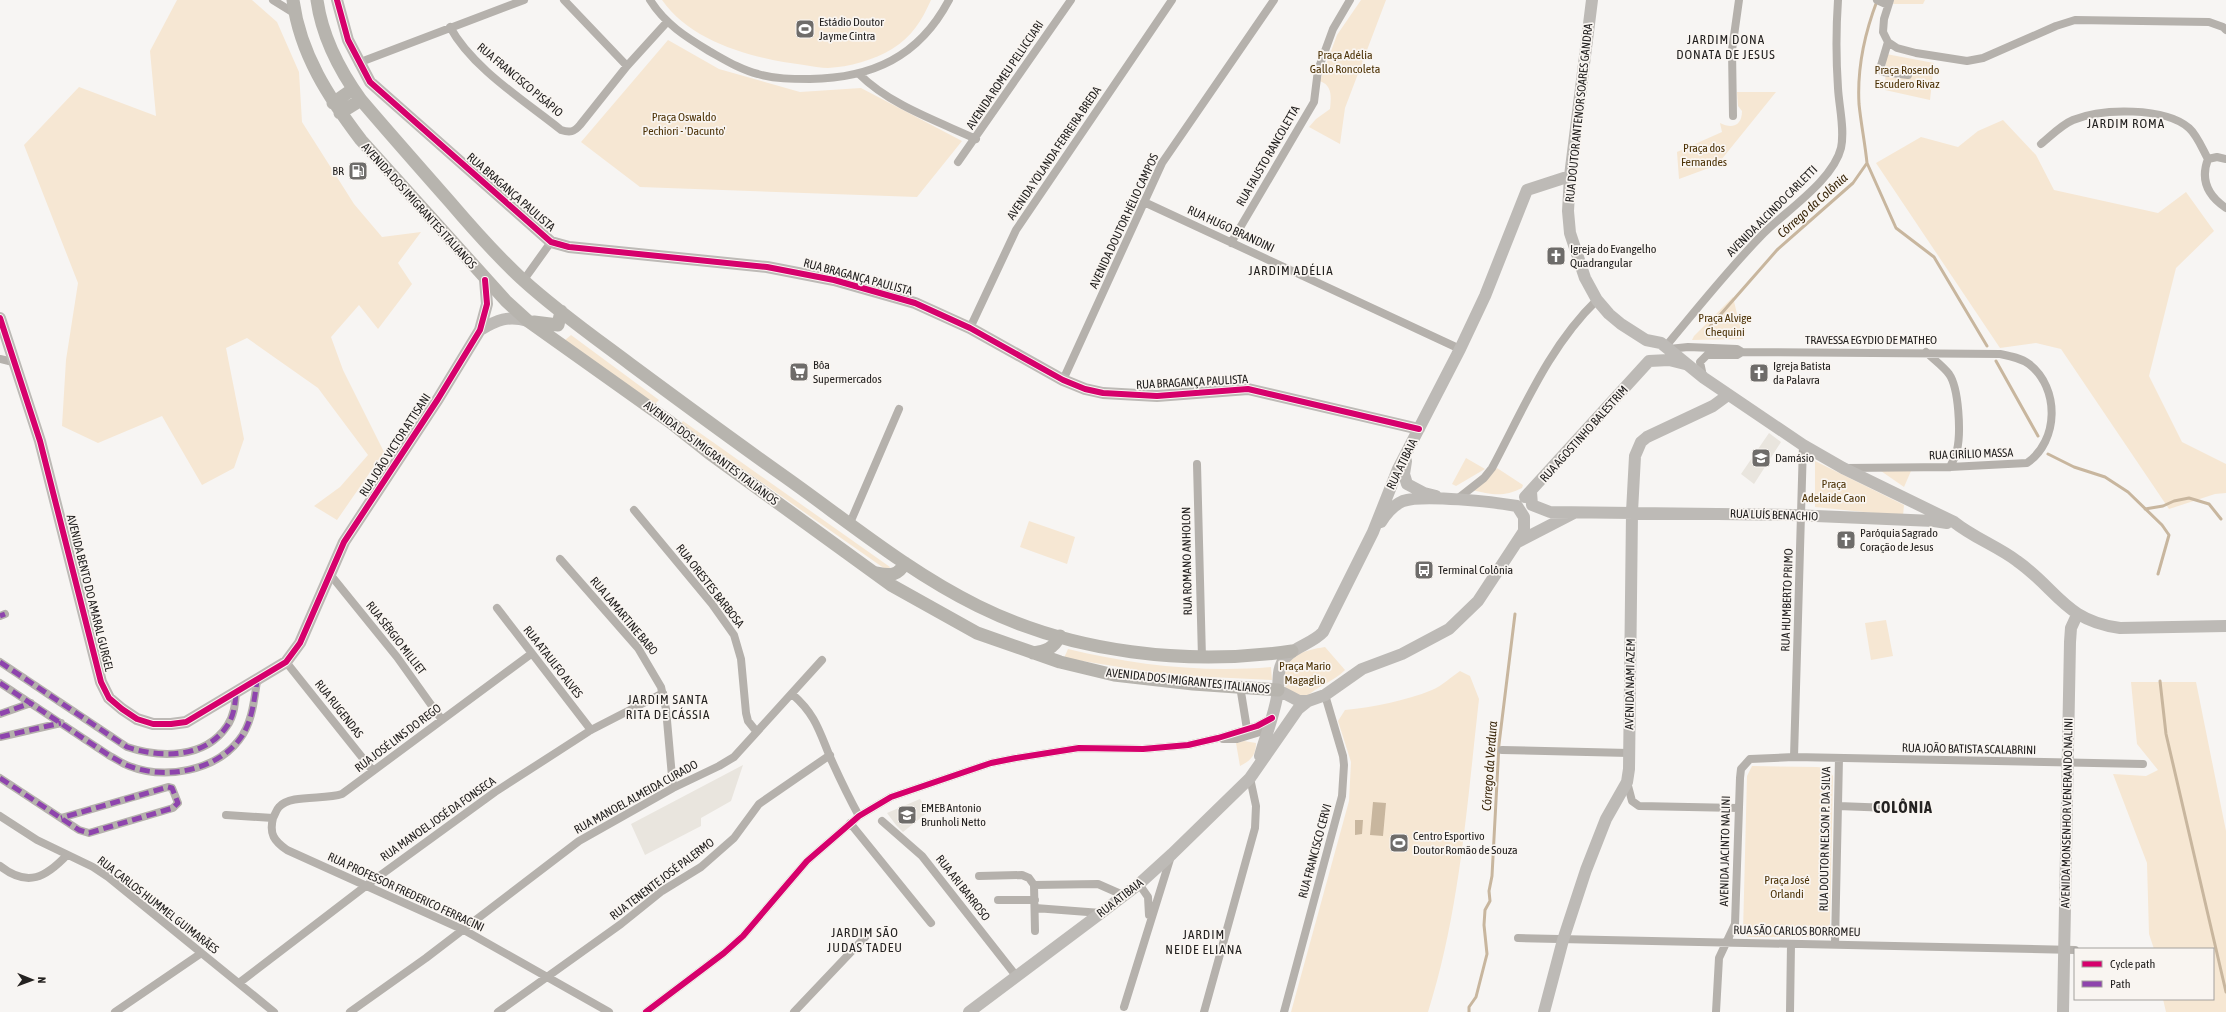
<svg xmlns="http://www.w3.org/2000/svg" width="2226" height="1012" font-family="'Asap Condensed',sans-serif">
<style>
.built{fill:#e9e5de}
.green{fill:#f6e7d3}
.water{fill:#c8b69e}
.lines{fill:none;stroke-linecap:round;stroke-linejoin:round}
.stream{stroke:#c8b69e;stroke-width:3}
.street{stroke:#b5b1ac;stroke-width:8}
.secondary{stroke:#bdbab6;stroke-width:12}
.primary{stroke:#b7b4ae;stroke-width:13}
.quiet{stroke:#8e44ad;stroke-width:5;stroke-dasharray:10 5;stroke-linecap:butt}
.cycleway-casing{stroke:#f9f5f1;stroke-width:8}
.cycleway{stroke:#d6006c;stroke-width:6}
.labels{text-anchor:middle;stroke-width:3.5;stroke-linejoin:round;paint-order:stroke}
.poi-label{font-size:12px;fill:#242221;stroke:#f9f5f1;text-anchor:start}
.park-label{font-size:12px;fill:#4c3206;stroke:#f9f5f1}
.street-label{font-size:12px;fill:#242221;stroke:#f9f5f1}
.neighbourhood-label{font-size:13px;letter-spacing:1px;fill:#242221;stroke:#f9f5f1}
.water-label{font-size:13px;font-style:italic;fill:#382509;stroke:#f9f5f1}
.district-label{font-size:16px;font-weight:bold;letter-spacing:1px;fill:#242221;stroke:#f9f5f1}
</style>
<rect width="100%" height="100%" fill="#f7f5f3"/>
<path class="built" d="M1769 433 1781 442 1754 484 1741 474Z
M743 765 731 801 701 818V826L645 855 631 824Z
M920 799 928 812 903 832 896 825 887 813Z"/>
<path class="green" d="M177 0H252L277 22 299 72 302 122 354 204 382 237 421 232 398 263 412 284 378 329 359 305 331 337 343 370 384 452 337 520 314 506 340 487 368 455 318 388 247 338 226 348 244 439 234 468 202 485 162 416 98 443 62 426 66 360 78 283 24 145 79 87 156 116 150 51Z
M662 0H931C922 20 912 37 892 49 874 60 849 67 828 68 821 68 812 66 804 65 755 59 692 43 662 0Z
M1361 0H1386L1345 108 1340 144 1309 127 1316 119 1330 109C1331 98 1333 86 1320 81L1337 35Z
M1894 0H1925L1923 4H1893Z
M668 40 719 69 800 92 861 88 962 141 917 197 640 187 581 142Z
M1886 54 1934 63 1930 100 1885 90Z
M1737 92H1776L1717 165 1679 179 1677 152 1722 132 1720 123C1732 129 1742 126 1742 111L1738 106Z
M2003 120 2036 155 2054 190 2158 213 2186 192 2214 231 2176 268 2149 376 2182 442 2226 464V493L2215 494 2169 509 2061 349 2036 343 2000 348 1876 163 1921 137 1958 147 1978 131Z
M1733 297 1743 339 1692 340 1694 336Z
M571 335 659 400 655 404 565 340Z
M683 421 890 567 888 571 680 425Z
M1466 458 1485 469 1456 486 1452 484Z
M1815 461 1904 505 1903 516 1815 507Z
M1497 468 1523 485 1522 488C1502 498 1491 494 1471 490L1482 483Z
M1881 471H1911L1904 487Z
M1029 521 1075 537 1067 564 1020 547Z
M1886 620 1893 656 1871 660 1865 623Z
M1325 647 1345 670C1333 682 1317 686 1305 698L1288 692C1272 661 1298 651 1325 647Z
M1068 649C1134 665 1203 673 1271 667L1272 680 1168 675 1064 658Z
M1460 671 1470 676 1479 699C1467 804 1460 911 1428 1012H1291L1349 801 1351 762 1338 721 1345 710C1374 707 1405 701 1432 690 1442 686 1451 677 1460 671Z
M2131 682H2196L2226 831V1012H2166L2163 999H2213V949H2154L2149 934 2147 863 2113 774 2146 776 2158 770 2137 744Z
M1244 741 1256 743C1256 756 1250 761 1240 766L1236 743Z
M1752 766 1817 767 1827 768 1833 776 1830 924 1821 937H1748L1743 932 1747 776Z"/>
<path class="water" d="M1373 802 1386 803 1383 836 1370 835Z
M1355 820H1363L1362 834 1355 835Z"/>
<g class="lines">
<path class="stream" d="M1867 163 1896 228 1934 257 1987 346
M1707 330 1777 250 1853 183 1867 163C1865 143 1861 124 1859 104 1857 68 1864 35 1877 1
M1996 361 2038 436
M2048 454 2074 467 2105 477 2128 492 2162 525 2169 535 2158 574
M2145 509 2163 506 2174 501 2189 498 2209 504 2221 519
M2160 681 2166 734 2226 992
M1469 1012V1007L1476 997 1487 954 1484 925 1485 910 1490 901 1489 891 1492 876 1499 744 1515 614"/>
<path class="street" d="M273 0 294 13
M564 0 627 66
M650 0C665 24 686 37 709 51 725 60 741 70 758 74 775 79 792 79 810 79 872 78 919 57 949 0
M1877 0 1888 5
M1890 0 1884 19 1883 32 1888 42 1897 48 1916 53 1967 61 1983 58 2056 26 2075 20 2209 22 2223 27 2226 30
M450 27C472 68 525 101 561 130 570 133 574 132 580 125L627 66 667 22
M1888 42 1880 69 1883 72 1908 75
M358 63 524 0
M859 74C890 105 937 121 976 139
M1733 116 1732 50 1739 0
M2041 144C2051 136 2061 125 2073 120 2102 108 2165 107 2189 128 2197 135 2203 150 2208 159
M2208 159C2200 180 2208 196 2226 208
M2208 159 2217 157 2226 159
M958 162 1071 0
M1144 202 1460 349
M1231 243 1314 102 1318 70 1333 29 1350 0
M523 281 551 242
M970 328 1016 230 1172 0
M1666 346C1697 309 1727 271 1761 236 1784 212 1833 181 1841 148 1845 129 1839 107 1838 88 1836 59 1836 29 1838 0
M1669 349 1688 347 1737 349 1742 352
M1926 352C1933 359 1943 366 1949 374 1959 388 1961 433 1957 450 1956 456 1952 462 1950 467
M0 359 13 362
M1703 376 1700 362 1707 355H1737L1742 352 2000 354C2010 356 2021 358 2029 364 2060 388 2059 441 2027 463L1950 467 1846 468
M1063 380 1162 163 1274 0
M1197 464 1202 658
M1456 500 1484 478 1492 468C1523 410 1549 346 1597 300
M634 510 712 604 734 635 741 659 746 713 748 721 756 731
M850 523 899 409
M560 559 638 648 661 687 666 709 673 788
M329 573 397 657 442 720
M497 608 591 730
M0 616 5 614
M0 662 127 747C160 758 205 759 227 726 234 716 235 705 236 693
M286 662 373 771
M0 683 110 756C116 759 123 764 129 766 165 780 215 771 239 740 252 724 254 701 257 681
M1240 686 1247 729
M792 694C815 714 819 730 830 757 839 777 848 796 859 816
M0 714 31 703
M0 737 61 723
M1223 739H1237L1270 729
M1502 750 1629 753
M1794 757 1803 445
M0 778 79 830 89 833 173 808 178 803 172 788 168 787 61 818
M1627 782 1632 801 1639 806 1738 808
M1838 806 1891 808
M226 815 273 818C269 834 274 841 287 850L464 930 609 1012
M0 816 37 840 93 867 108 877 274 1012
M273 818C275 815 276 810 279 807 290 794 325 800 342 794L531 654
M882 821 922 856 1017 977
M850 823 931 923
M0 866C28 888 46 877 67 855
M979 876 1022 875 1029 878 1034 885 1098 884 1123 895
M1139 884 1148 897 1149 915
M1034 885 1035 931
M998 900H1035
M1035 908 1101 913
M1518 938 2075 950
M1835 944 1839 758
M239 983 367 885 495 792 591 730 663 693
M1124 1007 1171 856
M115 1012 200 954
M350 1012 426 958 579 841 673 788 719 766 734 757 822 660
M498 1012 621 924 662 891 701 867 734 838 759 804 830 755
M646 1012 724 953 743 936 807 861 859 816 891 797 991 763 1016 758 1079 748 1143 749 1188 745 1218 738 1257 726 1272 718
M794 1012 869 933
M1204 1012 1255 828 1256 806 1250 778
M1284 1012 1342 796 1344 765 1343 756 1325 695
M1716 1012 1719 958 1735 924 1740 778 1741 769 1750 759 1794 757 2143 764
M1790 1012 1791 944"/>
<path class="secondary" d="M337 0 348 40 370 82 551 242 569 247 767 267 834 280 915 303 970 328 1063 380 1085 389 1103 393 1157 396 1248 389 1419 429
M1592 0 1570 176 1568 211 1570 233 1585 278 1597 300 1609 314 1621 324 1646 340 1661 343 1704 378 1803 445 1843 468 1954 522C1974 538 1997 546 2017 561 2057 589 2065 621 2120 628L2226 626
M0 318 40 441 101 682 109 698 122 709 137 719 153 724H171L186 722 286 662 300 643 344 542 438 399 480 330 487 304 485 280
M480 330C497 320 508 315 528 321
M1649 361 1669 360 1685 364
M1406 461 1404 474 1407 484 1424 493 1436 496
M1531 492 1532 505 1550 512 1792 515 1934 521 1947 523
M1525 497 1649 361
M1381 522C1386 514 1394 505 1403 501 1423 494 1494 502 1517 506
M1516 543 1574 513
M1278 690 1299 701H1308
M1260 756C1266 734 1275 714 1278 691 1279 680 1277 668 1285 658 1295 646 1312 644 1323 632L1373 532 1398 469 1460 349 1485 296 1527 190 1570 176
M969 1012 1101 913 1139 884 1172 854 1250 778 1298 709 1308 701 1325 695 1362 669 1402 654 1449 629 1478 601 1524 531V517L1517 506
M1544 1012 1563 940 1586 870 1606 819 1627 782 1629 769 1632 512 1635 456 1641 442 1647 437 1713 406 1728 395
M2063 1012 2070 642 2071 628 2077 615"/>
<path class="primary" d="M293 0C300 54 329 98 361 140L506 301 528 321 670 422 709 453 891 585 977 633 1060 662 1114 675 1193 684 1278 690
M317 0C322 36 340 71 361 100 390 134 420 168 450 202 473 229 497 256 523 280 557 311 594 337 630 364 680 401 730 438 781 474 845 519 907 571 978 606 1073 653 1187 666 1292 651
M333 103 353 89
M340 113 361 100
M534 322 558 325 561 311
M877 573C890 576 898 576 905 563
M1033 653C1046 651 1053 649 1060 636"/>
<path class="quiet" d="M0 616 5 614
M0 662 127 747C160 758 205 759 227 726 234 716 235 705 236 693
M0 683 110 756C116 759 123 764 129 766 165 780 215 771 239 740 252 724 254 701 257 681
M0 714 31 703
M0 737 61 723
M0 778 79 830 89 833 173 808 178 803 172 788 168 787 61 818"/>
<g class="cycleway-casing">
<path id="cycleway" d="M337 0 348 40 370 82 551 242 569 247 767 267 834 280 915 303 970 328 1063 380 1085 389 1103 393 1157 396 1248 389 1419 429
M0 318 40 441 101 682 109 698 122 709 137 719 153 724H171L186 722 286 662 300 643 344 542 438 399 480 330 487 304 485 280
M646 1012 724 953 743 936 807 861 859 816 891 797 991 763 1016 758 1079 748 1143 749 1188 745 1218 738 1257 726 1272 718"/>
</g>
<use href="#cycleway" class="cycleway"/>
</g>
<defs>
<g id="stadium-square" transform="scale(1)"><rect x="-9" y="-9" width="18" height="18" rx="4" fill="#6e6c6a" stroke="#f9f5f1"/><path d="M0-5a6.5 5 0 1 0 0 10a6.5 5 0 1 0 0-10ZM-3.5-1.8h7v3.6h-7Z" fill="#fff"/></g>
<g id="fuel-square" transform="scale(1)"><rect x="-9" y="-9" width="18" height="18" rx="4" fill="#6e6c6a" stroke="#f9f5f1"/><path d="M-5.5-6h7V0h2V4h1.3V-2.5L3-4.5l.8-.8L6-3V5H2.5V1h-1V6h-7ZM-4.2-4.7v3.2H.2V-4.7Z" fill="#fff"/></g>
<g id="church-square" transform="scale(1)"><rect x="-9" y="-9" width="18" height="18" rx="4" fill="#6e6c6a" stroke="#f9f5f1"/><path d="M-1.2-6h2.4v3.5h3.3v2.4h-3.3V6h-2.4V-.1h-3.3v-2.4h3.3Z" fill="#fff"/></g>
<g id="supermarket-square" transform="scale(1)"><rect x="-9" y="-9" width="18" height="18" rx="4" fill="#6e6c6a" stroke="#f9f5f1"/><path d="M-6-5.5h2.5l.6 2H6L4.5 2H-2.5L-4.4-4H-6ZM-1.5 3.2a1.3 1.3 0 1 0 .1 0ZM3 3.2a1.3 1.3 0 1 0 .1 0Z" fill="#fff"/></g>
<g id="university-square" transform="scale(1)"><rect x="-9" y="-9" width="18" height="18" rx="4" fill="#6e6c6a" stroke="#f9f5f1"/><path d="M0-5L7-2L0 1L-7-2ZM-4 1L0 2.5L4 1V4Q0 6-4 4Z" fill="#fff"/></g>
<g id="bus-square" transform="scale(1)"><rect x="-9" y="-9" width="18" height="18" rx="4" fill="#6e6c6a" stroke="#f9f5f1"/><path d="M-5-6H5V4H4V6H2V4H-2V6H-4V4H-5ZM-3.5-4V0h7V-4ZM-3.5 1.2v1.5H-2V1.2ZM2 1.2v1.5H3.5V1.2Z" fill="#fff"/></g>
<g id="school-square" transform="scale(1)"><rect x="-9" y="-9" width="18" height="18" rx="4" fill="#6e6c6a" stroke="#f9f5f1"/><path d="M0-5L7-2L0 1L-7-2ZM-4 1L0 2.5L4 1V4Q0 6-4 4Z" fill="#fff"/></g>
</defs>
<g fill-rule="evenodd">
<use href="#stadium-square" x="805" y="29"/>
<use href="#fuel-square" x="358" y="171"/>
<use href="#church-square" x="1556" y="256"/>
<use href="#supermarket-square" x="799" y="372"/>
<use href="#church-square" x="1759" y="373"/>
<use href="#university-square" x="1761" y="458"/>
<use href="#church-square" x="1846" y="540"/>
<use href="#bus-square" x="1424" y="570"/>
<use href="#school-square" x="907" y="815"/>
<use href="#stadium-square" x="1399" y="843"/>
</g>
<g class="labels">
<g class="poi-label">
<text x="819" y="26">Estádio Doutor<tspan x="819" dy="14">Jayme Cintra</tspan></text>
<text x="344" y="175" text-anchor="end">BR</text>
<text x="1570" y="253">Igreja do Evangelho<tspan x="1570" dy="14">Quadrangular</tspan></text>
<text x="813" y="369">Bôa<tspan x="813" dy="14">Supermercados</tspan></text>
<text x="1773" y="370">Igreja Batista<tspan x="1773" dy="14">da Palavra</tspan></text>
<text x="1775" y="462">Damásio</text>
<text x="1860" y="537">Paróquia Sagrado<tspan x="1860" dy="14">Coração de Jesus</tspan></text>
<text x="1438" y="574">Terminal Colônia</text>
<text x="921" y="812">EMEB Antonio<tspan x="921" dy="14">Brunholi Netto</tspan></text>
<text x="1413" y="840">Centro Esportivo<tspan x="1413" dy="14">Doutor Romão de Souza</tspan></text>
</g>
<g class="park-label">
<text x="1345" y="59">Praça Adélia<tspan x="1345" dy="14">Gallo Roncoleta</tspan></text>
<text x="1907" y="74">Praça Rosendo<tspan x="1907" dy="14">Escudero Rivaz</tspan></text>
<text x="684" y="121">Praça Oswaldo<tspan x="684" dy="14">Pechiori - 'Dacunto'</tspan></text>
<text x="1704" y="152">Praça dos<tspan x="1704" dy="14">Fernandes</tspan></text>
<text x="1725" y="322">Praça Alvige<tspan x="1725" dy="14">Chequini</tspan></text>
<text x="1834" y="488">Praça<tspan x="1834" dy="14">Adelaide Caon</tspan></text>
<text x="1305" y="670">Praça Mario<tspan x="1305" dy="14">Magaglio</tspan></text>
<text x="1787" y="884">Praça José<tspan x="1787" dy="14">Orlandi</tspan></text>
</g>
<g class="street-label">
<text transform="translate(1005 75) rotate(-56)" y="4">AVENIDA ROMEU PELLICCIARI</text>
<text transform="translate(520 80) rotate(40)" y="4">RUA FRANCISCO PISÁPIO</text>
<text transform="translate(1579 113) rotate(-84)" y="4">RUA DOUTOR ANTENOR SOARES GANDRA</text>
<text transform="translate(1054 153) rotate(-56)" y="4">AVENIDA YOLANDA FERREIRA BREDA</text>
<text transform="translate(1268 156) rotate(-60)" y="4">RUA FAUSTO RANCOLETTA</text>
<text transform="translate(511 192) rotate(41)" y="4">RUA BRAGANÇA PAULISTA</text>
<text transform="translate(419 206) rotate(48)" y="4">AVENIDA DOS IMIGRANTES ITALIANOS</text>
<text transform="translate(1772 211) rotate(-45)" y="4">AVENIDA ALCINDO CARLETTI</text>
<text transform="translate(1124 221) rotate(-65)" y="4">AVENIDA DOUTOR HÉLIO CAMPOS</text>
<text transform="translate(1231 229) rotate(25)" y="4">RUA HUGO BRANDINI</text>
<text transform="translate(858 277) rotate(15)" y="4">RUA BRAGANÇA PAULISTA</text>
<text x="1871" y="344">TRAVESSA EGYDIO DE MATHEO</text>
<text transform="translate(1192 382) rotate(-3)" y="4">RUA BRAGANÇA PAULISTA</text>
<text transform="translate(1584 434) rotate(-48)" y="4">RUA AGOSTINHO BALESTRIM</text>
<text transform="translate(395 445) rotate(-57)" y="4">RUA JOÃO VICTOR ATTISANI</text>
<text transform="translate(711 453) rotate(37)" y="4">AVENIDA DOS IMIGRANTES ITALIANOS</text>
<text transform="translate(1971 454) rotate(-2)" y="4">RUA CIRÍLIO MASSA</text>
<text transform="translate(1402 464) rotate(-64)" y="4">RUA ATIBAIA</text>
<text transform="translate(1774 515) rotate(2)" y="4">RUA LUÍS BENACHIO</text>
<text transform="translate(1187 561) rotate(-91)" y="4">RUA ROMANO ANHOLON</text>
<text transform="translate(710 586) rotate(52)" y="4">RUA ORESTES BARBOSA</text>
<text transform="translate(90 593) rotate(76)" y="4">AVENIDA BENTO DO AMARAL GURGEL</text>
<text transform="translate(1787 600) rotate(-88)" y="4">RUA HUMBERTO PRIMO</text>
<text transform="translate(624 616) rotate(50)" y="4">RUA LAMARTINE BABO</text>
<text transform="translate(396 638) rotate(52)" y="4">RUA SÉRGIO MILLIET</text>
<text transform="translate(553 662) rotate(52)" y="4">RUA ATAULFO ALVES</text>
<text transform="translate(1188 681) rotate(6)" y="4">AVENIDA DOS IMIGRANTES ITALIANOS</text>
<text transform="translate(1630 684) rotate(-89)" y="4">AVENIDA NAMI AZEM</text>
<text transform="translate(339 709) rotate(52)" y="4">RUA RUGENDAS</text>
<text transform="translate(398 738) rotate(-37)" y="4">RUA JOSÉ LINS DO REGO</text>
<text transform="translate(1969 749) rotate(1)" y="4">RUA JOÃO BATISTA SCALABRINI</text>
<text transform="translate(636 797) rotate(-29)" y="4">RUA MANOEL ALMEIDA CURADO</text>
<text transform="translate(2067 813) rotate(-89)" y="4">AVENIDA MONSENHOR VENERANDO NALINI</text>
<text transform="translate(438 819) rotate(-35)" y="4">RUA MANOEL JOSÉ DA FONSECA</text>
<text transform="translate(1825 839) rotate(-89)" y="4">RUA DOUTOR NELSON P. DA SILVA</text>
<text transform="translate(1315 851) rotate(-75)" y="4">RUA FRANCISCO CERVI</text>
<text transform="translate(1725 851) rotate(-89)" y="4">AVENIDA JACINTO NALINI</text>
<text transform="translate(662 879) rotate(-37)" y="4">RUA TENENTE JOSÉ PALERMO</text>
<text transform="translate(963 888) rotate(52)" y="4">RUA ARI BARROSO</text>
<text transform="translate(406 892) rotate(25)" y="4">RUA PROFESSOR FREDERICO FERRACINI</text>
<text transform="translate(1120 898) rotate(-38)" y="4">RUA ATIBAIA</text>
<text transform="translate(158 905) rotate(38)" y="4">RUA CARLOS HUMMEL GUIMARÃES</text>
<text transform="translate(1797 931) rotate(1)" y="4">RUA SÃO CARLOS BORROMEU</text>
</g>
<g class="neighbourhood-label">
<text x="1726" y="44">JARDIM DONA<tspan x="1726" dy="15">DONATA DE JESUS</tspan></text>
<text x="2126" y="128">JARDIM ROMA</text>
<text x="1291" y="275">JARDIM ADÉLIA</text>
<text x="668" y="704">JARDIM SANTA<tspan x="668" dy="15">RITA DE CÁSSIA</tspan></text>
<text x="865" y="937">JARDIM SÃO<tspan x="865" dy="15">JUDAS TADEU</tspan></text>
<text x="1204" y="939">JARDIM<tspan x="1204" dy="15">NEIDE ELIANA</tspan></text>
</g>
<g class="water-label">
<text transform="translate(1812 205) rotate(-42)" y="5">Córrego da Colônia</text>
<text transform="translate(1489 766) rotate(-86)" y="5">Córrego da Verdura</text>
</g>
<g class="district-label">
<text x="1903" y="813">COLÔNIA</text>
</g>
</g>
<rect x="2074" y="948" width="140" height="52" fill="#f9f5f1" stroke="#a4a19e"/>
<rect x="2082" y="961" width="20" height="6" fill="#d6006c" stroke="#a4a19e"/>
<text x="2110" y="968" font-size="12" fill="#242221">Cycle path</text>
<rect x="2082" y="981" width="20" height="6" fill="#8e44ad" stroke="#a4a19e"/>
<text x="2110" y="988" font-size="12" fill="#242221">Path</text>
<g transform="translate(32 980) rotate(91)" stroke="#f9f5f1" stroke-width="3" paint-order="stroke">
<path d="M0-3L7 15L0 10L-7 15Z" fill="#242221"/>
<text y="-6" font-size="11" font-weight="bold" text-anchor="middle" fill="#242221">N</text>
</g>
</svg>
